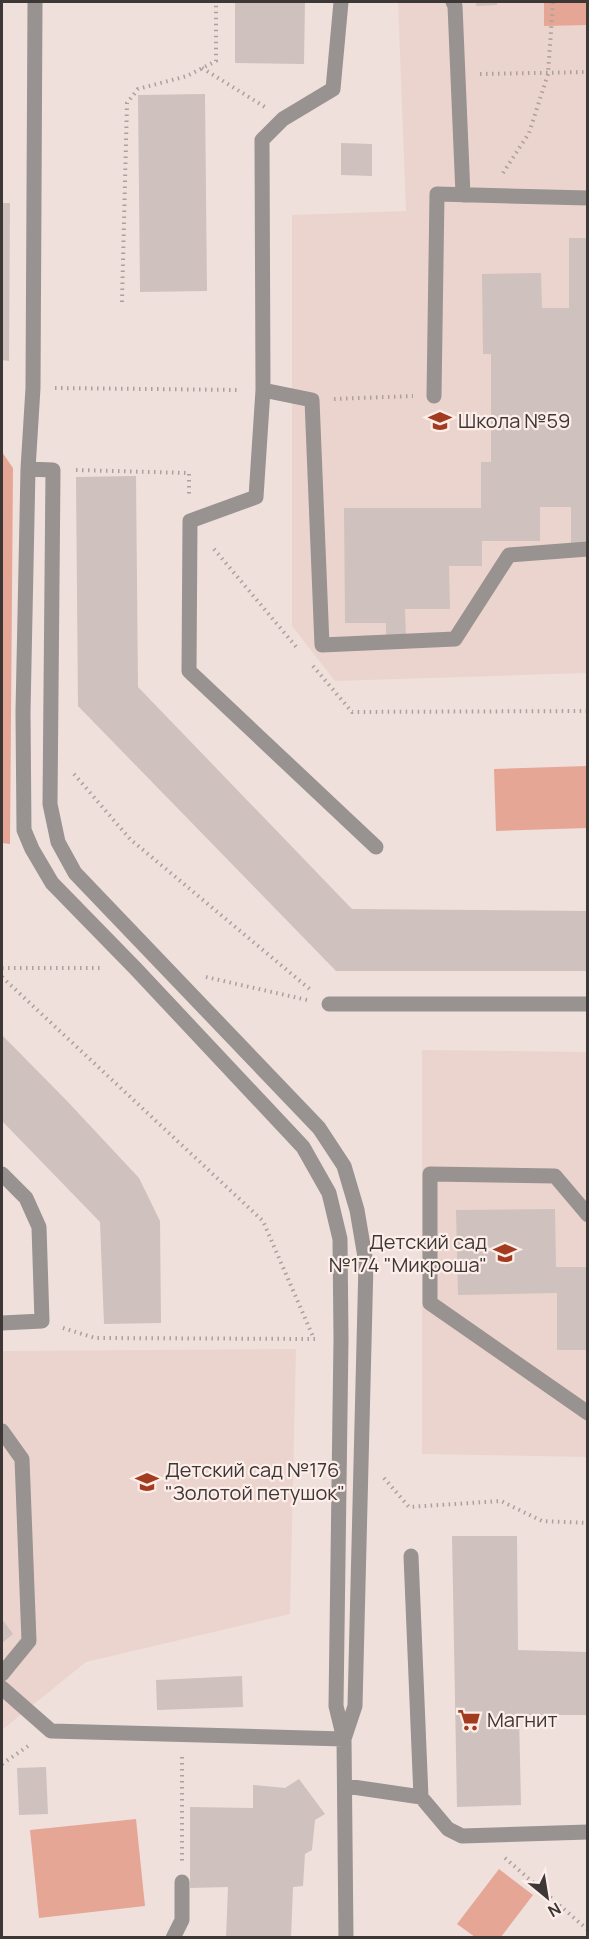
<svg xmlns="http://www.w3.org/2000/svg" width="589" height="1939" font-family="Manrope,sans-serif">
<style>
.built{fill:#ebd4cd}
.green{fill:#e5a696}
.building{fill:#cfc1bd}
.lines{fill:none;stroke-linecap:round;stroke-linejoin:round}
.path{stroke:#aba09d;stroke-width:4;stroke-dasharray:1.5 4.5;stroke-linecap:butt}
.minor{stroke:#989291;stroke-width:15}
.labels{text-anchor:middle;stroke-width:4.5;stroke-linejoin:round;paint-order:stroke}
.poi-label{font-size:20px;fill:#3d3736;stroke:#fdeeea;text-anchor:start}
</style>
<rect width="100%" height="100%" fill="#efe0dc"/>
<path class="built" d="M398 2H587V673L335 681 292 626V215L406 211Z
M422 1050 587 1052V1457L422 1454Z
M296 1349 290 1614 86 1662 2 1730V1351Z"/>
<path class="green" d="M544 2H587V25L544 26Z
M2 452 13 468 10 844 2 843Z
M587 766V828L496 831 494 769Z
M136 1819 145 1906 39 1918 30 1830Z
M499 1869 533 1895 501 1937H475L457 1924Z"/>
<path class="building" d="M235 2H305L304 64 235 63Z
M476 2H497V5L476 6Z
M205 94 207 291 140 292 138 95Z
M341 143 372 144V176L341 175Z
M2 203H10L9 361 2 360Z
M569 238H588V556H571V507H540V541H482V566H449L450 609H405L406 638H386V623H345L344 508H481V462H491V354H483L482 274 541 273 542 308H569Z
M136 476 138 687 352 909 588 911V971H336L78 706 76 477Z
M2 1035 68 1102 139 1178 160 1221 161 1323 104 1324 100 1222 2 1121Z
M555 1209 556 1267H588V1350H557V1293L458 1295 456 1210Z
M452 1536H517L518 1650 588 1652V1715H519L521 1805 457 1807Z
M2 1619 13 1634 2 1643Z
M242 1676 243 1707 157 1710 156 1680Z
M46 1767 48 1814 19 1815 17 1768Z
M299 1779 325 1814 315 1820 312 1850 305 1854 303 1886 293 1887 291 1938H226L228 1887 190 1888V1807L253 1808V1785L285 1788Z"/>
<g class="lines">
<path class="path" d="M202 68 265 107
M480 74 588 72
M503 173 529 133 548 74 553 2
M122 302 127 103 138 89 187 76 216 61V2
M55 388 240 390
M334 399 413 396
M76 470 189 473V497
M214 549 298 649
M313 666 352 712 588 711
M74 774 130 839 312 991
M2 968H101
M2 977 263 1221 314 1339
M206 977 307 1000
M63 1328 95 1338 315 1339
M384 1478 409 1507 501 1501 542 1521 588 1523
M182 1757V1861
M2 1764 31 1744
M505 1858 588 1930"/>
<path class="minor" d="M341 2 333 89 283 119 262 140 263 390 256 497 190 521 189 671 376 847
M453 2 455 6 463 195
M263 390 312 400 322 645 455 639 509 555 588 549
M434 396 437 194 588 198
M28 469 23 712 24 830 32 849 52 883 135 968 303 1147 329 1193 340 1239 341 1339 336 1706 344 1739 355 1706 366 1263 357 1210 344 1166 319 1128 75 873 58 842 50 804 53 470 28 469 33 388 35 2
M329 1004H588
M2 1174 26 1198 39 1227 42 1321 2 1323
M588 1215 555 1176 430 1174V1303L588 1413
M2 1431 22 1459 29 1641 2 1674
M411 1556 421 1797
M2 1688 51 1731 344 1739 346 1938
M346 1786 421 1797 448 1829 462 1836 588 1832
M173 1938 182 1920V1882"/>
</g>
<defs>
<g id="school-bare" transform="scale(1.8)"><path d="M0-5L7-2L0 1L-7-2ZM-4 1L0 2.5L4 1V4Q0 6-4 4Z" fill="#a33b20" stroke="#fdeeea" stroke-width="2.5" paint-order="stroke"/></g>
<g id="supermarket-bare" transform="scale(1.8)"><path d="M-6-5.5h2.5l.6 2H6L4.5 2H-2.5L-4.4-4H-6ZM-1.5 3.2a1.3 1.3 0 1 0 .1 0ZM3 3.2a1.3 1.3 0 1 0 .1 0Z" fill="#a33b20" stroke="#fdeeea" stroke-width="2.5" paint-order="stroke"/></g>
</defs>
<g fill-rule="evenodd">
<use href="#school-bare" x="440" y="421"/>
<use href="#school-bare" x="505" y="1253"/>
<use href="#school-bare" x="147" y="1482"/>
<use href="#supermarket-bare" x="469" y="1720"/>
</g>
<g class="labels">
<g class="poi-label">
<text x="458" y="428">Школа №59</text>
<text x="487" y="1249" text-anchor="end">Детский сад<tspan x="487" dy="23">№174 "Микроша"</tspan></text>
<text x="165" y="1477">Детский сад №176<tspan x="165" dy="23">"Золотой петушок"</tspan></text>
<text x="487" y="1727">Магнит</text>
</g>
</g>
<rect width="589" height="1939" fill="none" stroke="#3d3736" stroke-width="6"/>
<g transform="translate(547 1897) rotate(150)" stroke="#fdeeea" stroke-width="4.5" paint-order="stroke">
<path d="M0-4.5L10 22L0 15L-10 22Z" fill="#3d3736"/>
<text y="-9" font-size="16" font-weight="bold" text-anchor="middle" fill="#3d3736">N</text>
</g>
</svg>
